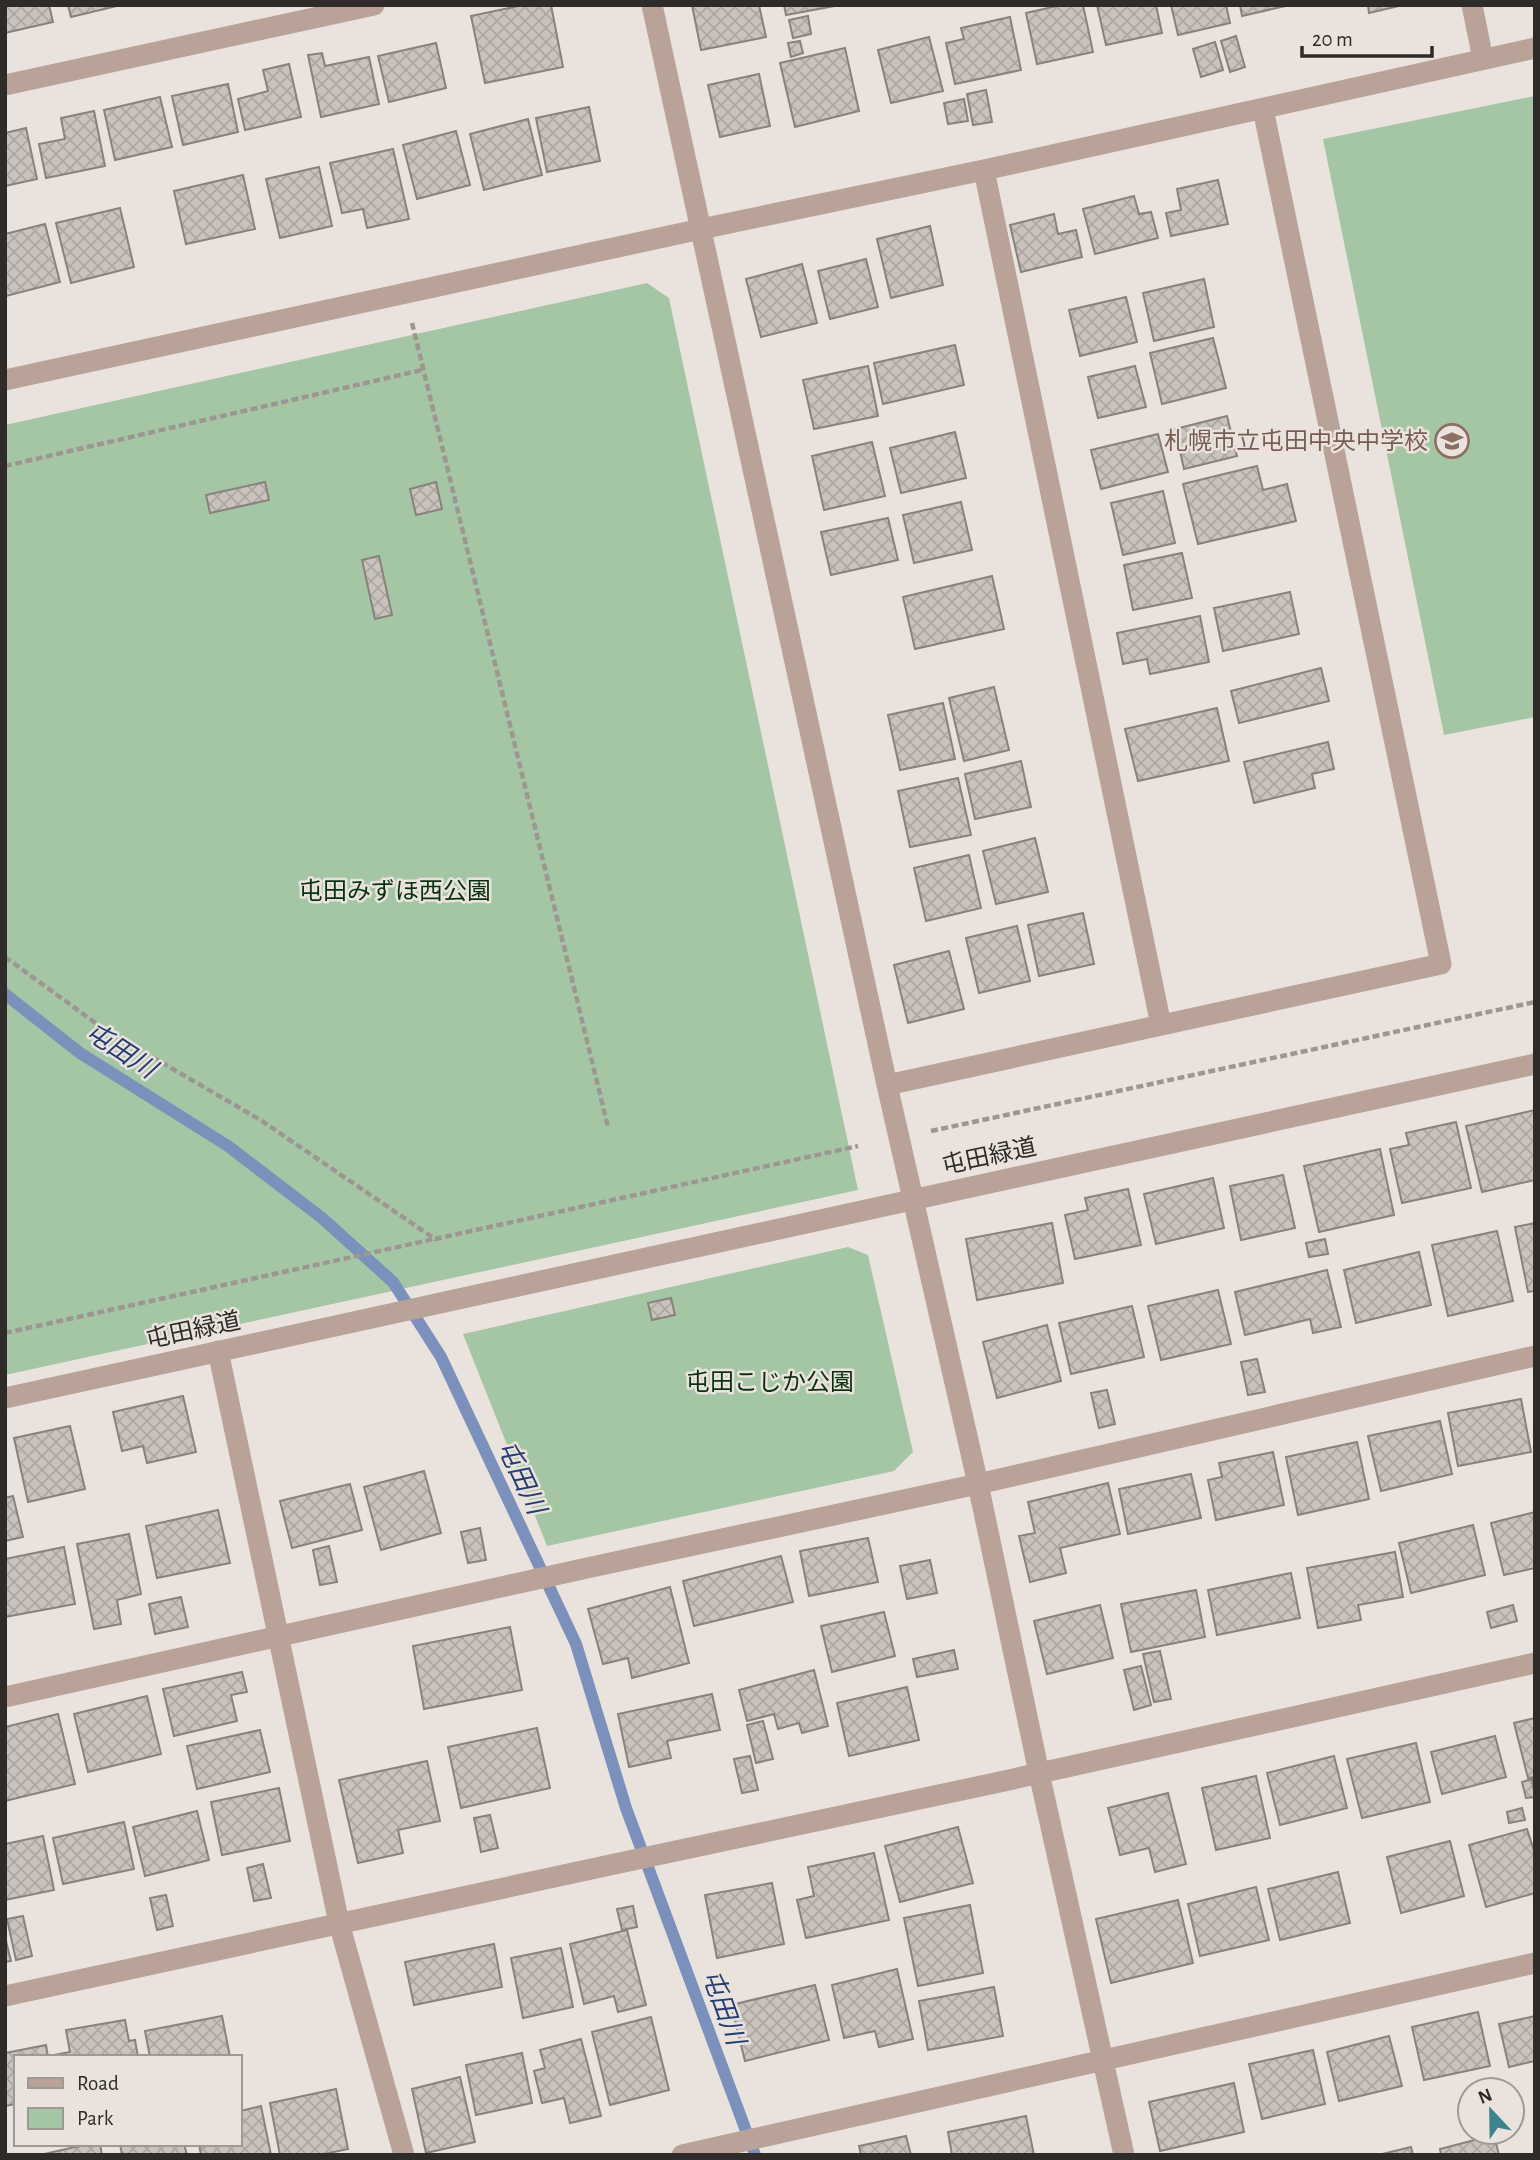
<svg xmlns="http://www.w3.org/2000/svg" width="1540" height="2160" font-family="'Alegreya Sans','Noto Sans JP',sans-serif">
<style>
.green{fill:#a5c6a4}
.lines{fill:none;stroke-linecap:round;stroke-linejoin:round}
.stream{stroke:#7b90ba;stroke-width:12}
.building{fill:url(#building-cross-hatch);stroke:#88827d;stroke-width:2}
.path{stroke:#9c9792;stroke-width:4.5;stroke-dasharray:7 3.5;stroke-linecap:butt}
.street{stroke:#b9a398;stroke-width:21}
.labels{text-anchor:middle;stroke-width:5;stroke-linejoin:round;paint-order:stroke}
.education-label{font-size:24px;fill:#785e54;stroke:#eae3dd;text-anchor:end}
.park-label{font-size:24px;fill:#08320d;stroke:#eae3dd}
.street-label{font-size:24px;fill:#2e2b29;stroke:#eae3dd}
.water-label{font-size:26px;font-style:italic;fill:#243e73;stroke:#eae3dd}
</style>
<defs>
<pattern id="building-cross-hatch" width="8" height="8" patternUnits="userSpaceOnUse" patternTransform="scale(1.75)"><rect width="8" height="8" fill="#c9c2bd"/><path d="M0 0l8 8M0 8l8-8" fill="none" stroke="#ada7a2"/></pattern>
</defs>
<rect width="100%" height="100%" fill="#eae3dd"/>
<path class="green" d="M1535 96V717L1444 735 1323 139Z
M647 283 669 298 858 1190 5 1375V425Z
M848 1247 868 1255 913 1452 894 1471 547 1546 463 1334Z"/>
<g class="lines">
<path class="stream" d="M5 994 80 1053 228 1146 322 1218 393 1282 441 1357 576 1644 626 1808 755 2155"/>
</g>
<path class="building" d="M5 5H49L53 22 5 33Z
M68 5H117V6L71 17Z
M523 5H551L563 67 485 83 471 16Z
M692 5H759L766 37 701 50Z
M784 5H840L786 15Z
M1061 5H1083L1093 52 1037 64 1026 13Z
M1097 5H1156L1162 33 1106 45Z
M1171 5H1226L1230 23 1178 35Z
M1240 5H1290L1242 16Z
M1368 5H1403L1369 13Z
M808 16 811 34 793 38 789 20Z
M1010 17 1021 70 955 84 946 43 964 39 961 28Z
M1236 36 1245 67 1230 72 1221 41Z
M929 37 943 91 891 103 878 50Z
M800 41 803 53 791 57 788 43Z
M1215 42 1223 70 1201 77 1193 49Z
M436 43 446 88 389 102 378 56Z
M845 48 859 111 795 127 780 63Z
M322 53 325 66 369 57 379 104 321 117 308 55Z
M289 64 301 117 245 130 238 99 268 91 263 70Z
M759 74 770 126 720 137 708 85Z
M228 84 238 132 183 145 172 96Z
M986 90 992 122 973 125 967 94Z
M160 97 172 147 115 160 104 110Z
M964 99 968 121 948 124 944 103Z
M589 107 600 161 547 172 536 118Z
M94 111 105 166 46 178 39 144 65 139 61 118Z
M528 119 542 175 484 190 470 134Z
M26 128 37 179 5 186V133Z
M456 131 470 185 417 199 403 145Z
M393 149 409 219 367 228 363 209 342 213 330 163Z
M319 167 332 226 280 238 266 179Z
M243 175 255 229 186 244 174 191Z
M1218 180 1228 224 1171 236 1166 213 1181 210 1177 189Z
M1134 196 1139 214 1151 212 1158 238 1095 254 1083 209Z
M120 208 134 267 71 283 56 223Z
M1054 214 1058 234 1076 230 1082 257 1021 272 1010 225Z
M45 224 60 282 6 296 5 234Z
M930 226 943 285 891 298 877 239Z
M866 259 878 307 830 319 818 271Z
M802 264 817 323 761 337 746 279Z
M1204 279 1214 327 1154 341 1143 293Z
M1126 297 1137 342 1080 356 1069 310Z
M1213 338 1226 388 1162 404 1150 353Z
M955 345 964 385 883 404 874 363Z
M868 366 878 416 814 429 803 380Z
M1135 366 1146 407 1098 418 1088 377Z
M1227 416 1237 456 1184 469 1175 429Z
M955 432 966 478 901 493 890 448Z
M1158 434 1168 472 1101 489 1091 450Z
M872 442 885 496 824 510 812 456Z
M1257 466 1263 490 1287 484 1296 521 1198 544 1183 484Z
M265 482 269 500 210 513 206 495Z
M436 482 442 509 416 515 410 489Z
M1163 491 1175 543 1123 555 1111 503Z
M961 502 972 550 914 563 903 515Z
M888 518 898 560 831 575 821 532Z
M1182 553 1192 598 1133 610 1124 565Z
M379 556 392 615 375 619 362 560Z
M992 576 1004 629 915 649 903 597Z
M1290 592 1299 634 1223 651 1214 608Z
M1200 616 1209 662 1150 674 1147 659 1123 664 1117 633Z
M1321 668 1329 701 1239 723 1231 691Z
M994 687 1009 750 964 761 949 698Z
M943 703 955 759 900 770 888 715Z
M1217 708 1229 761 1138 781 1125 729Z
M1328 742 1334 769 1312 774 1315 788 1254 803 1244 762Z
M1021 761 1031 807 975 819 965 774Z
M958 778 971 835 910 847 898 791Z
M1035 838 1048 892 996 904 983 851Z
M969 855 981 908 926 921 914 868Z
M1083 913 1094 964 1039 976 1028 925Z
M1017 926 1030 981 979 993 966 938Z
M949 951 964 1009 908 1023 894 965Z
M1535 1110V1180L1482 1192 1466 1126Z
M1456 1122 1471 1188 1402 1203 1390 1149 1409 1145 1406 1133Z
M1380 1149 1394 1215 1319 1232 1304 1166Z
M1283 1175 1295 1228 1241 1240 1230 1186Z
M1213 1178 1224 1228 1156 1244 1144 1194Z
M1128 1189 1141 1245 1075 1259 1065 1215 1088 1210 1085 1198Z
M1052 1223 1063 1283 977 1300 966 1239Z
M1535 1223V1291L1528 1292 1515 1227Z
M1497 1231 1513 1301 1448 1316 1432 1245Z
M1325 1239 1328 1254 1309 1257 1306 1243Z
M1419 1252 1431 1305 1356 1323 1344 1270Z
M1327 1270 1341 1327 1313 1333 1310 1319 1245 1335 1235 1292Z
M1218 1290 1231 1344 1161 1360 1148 1306Z
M671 1298 675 1315 652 1320 648 1303Z
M1132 1306 1144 1357 1071 1374 1059 1323Z
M1047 1325 1061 1381 997 1398 983 1342Z
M1257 1359 1265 1392 1248 1395 1241 1362Z
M1107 1390 1115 1424 1099 1428 1091 1393Z
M183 1396 196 1452 147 1463 143 1446 122 1451 113 1412Z
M1521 1399 1531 1452 1458 1466 1448 1413Z
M1440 1421 1452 1474 1381 1491 1368 1436Z
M70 1426 85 1489 28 1502 14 1438Z
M1357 1442 1369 1499 1298 1515 1286 1457Z
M1273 1452 1284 1505 1216 1520 1208 1480 1222 1477 1219 1463Z
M424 1471 441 1533 381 1550 364 1487Z
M1191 1474 1201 1518 1128 1534 1119 1489Z
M1108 1483 1120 1534 1060 1548 1066 1573 1030 1582 1019 1536 1035 1533 1028 1502Z
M350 1484 362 1530 292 1548 280 1501Z
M13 1496 23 1537 5 1541V1498Z
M218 1510 230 1563 157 1578 146 1526Z
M1535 1512V1568L1504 1575 1491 1523Z
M1473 1525 1485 1575 1411 1593 1399 1543Z
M480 1528 486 1560 468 1563 461 1532Z
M129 1534 141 1594 117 1600 121 1624 94 1629 77 1544Z
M868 1538 878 1582 809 1596 800 1551Z
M329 1546 337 1582 320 1585 313 1550Z
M64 1547 75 1604 5 1617V1559Z
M1395 1552 1403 1597 1358 1605 1361 1620 1318 1628 1307 1568Z
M781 1556 793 1602 694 1626 683 1581Z
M930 1560 937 1593 907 1599 900 1566Z
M1291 1573 1300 1618 1217 1635 1208 1590Z
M670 1587 689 1663 632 1678 628 1658 603 1664 588 1609Z
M1196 1590 1205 1637 1131 1652 1121 1604Z
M181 1597 188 1627 155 1634 149 1604Z
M1100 1605 1113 1658 1047 1674 1034 1621Z
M1513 1605 1517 1621 1491 1628 1487 1612Z
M884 1612 895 1656 832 1672 821 1626Z
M510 1627 522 1690 424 1709 413 1646Z
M954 1650 958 1669 917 1677 913 1659Z
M1160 1651 1171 1699 1154 1702 1143 1654Z
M1141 1666 1151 1705 1134 1710 1124 1670Z
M814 1670 828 1726 802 1733 799 1723 778 1729 774 1714 747 1721 739 1690Z
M242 1672 247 1692 231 1695 237 1721 174 1736 163 1689Z
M907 1687 919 1740 849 1756 837 1703Z
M712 1694 720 1730 667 1741 671 1758 629 1767 618 1714Z
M147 1696 161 1754 88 1772 74 1714Z
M58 1714 75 1784 5 1801V1727Z
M1535 1718V1777L1528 1778 1514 1723Z
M763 1721 773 1759 756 1763 747 1725Z
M537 1728 550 1788 461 1808 448 1747Z
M260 1730 270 1772 197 1789 187 1746Z
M1495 1736 1506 1777 1442 1794 1431 1752Z
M1416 1743 1430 1802 1362 1818 1347 1759Z
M750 1756 758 1790 742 1793 734 1759Z
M1334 1756 1347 1808 1280 1825 1267 1773Z
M427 1761 440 1821 398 1830 403 1853 358 1863 339 1780Z
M1256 1776 1270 1838 1216 1850 1202 1788Z
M1532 1779 1535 1797 1526 1798 1522 1782Z
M279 1788 290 1841 222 1855 211 1802Z
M1168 1793 1186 1864 1155 1872 1149 1848 1120 1855 1108 1808Z
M1522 1808 1525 1820 1509 1823 1507 1812Z
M197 1811 209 1860 145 1876 133 1827Z
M490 1815 498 1848 481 1852 474 1818Z
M124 1822 134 1869 63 1884 53 1838Z
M958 1827 973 1883 900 1902 885 1846Z
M1527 1829 1535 1854V1893L1486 1907 1469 1845Z
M43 1836 54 1890 5 1900V1844Z
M1450 1841 1464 1896 1401 1913 1387 1857Z
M874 1853 889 1920 806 1938 797 1900 814 1896 808 1867Z
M263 1864 271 1898 254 1901 247 1868Z
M1338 1872 1350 1923 1280 1940 1268 1889Z
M772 1883 784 1944 717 1958 705 1895Z
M1256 1887 1269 1940 1200 1956 1188 1904Z
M166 1895 173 1926 157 1930 150 1898Z
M1178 1900 1193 1963 1111 1983 1096 1919Z
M970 1905 983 1973 918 1986 904 1918Z
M633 1906 637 1927 622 1930 617 1909Z
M23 1916 32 1956 16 1960 7 1919Z
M627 1930 646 2005 618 2012 614 1996 584 2004 570 1944Z
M5 1937 11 1961 5 1962Z
M494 1944 502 1987 414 2005 405 1962Z
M561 1948 573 2007 523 2018 511 1958Z
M897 1969 913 2039 879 2047 875 2031 844 2038 832 1985Z
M815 1985 829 2040 745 2061 731 2005Z
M994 1987 1003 2036 928 2050 919 2001Z
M1478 2012 1490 2066 1424 2080 1412 2027Z
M222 2016 230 2057H150L145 2031Z
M1535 2016V2061L1509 2067 1499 2024Z
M651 2017 669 2090 610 2105 592 2032Z
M125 2020 129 2041 135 2040 138 2057H55L54 2055 70 2052 66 2030Z
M1389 2036 1402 2086 1339 2101 1327 2052Z
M581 2039 601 2116 570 2123 564 2098 542 2103 534 2071 545 2068 540 2050Z
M46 2045 48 2057H16V2104L5 2106V2053Z
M1313 2050 1325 2104 1262 2119 1249 2064Z
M522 2053 532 2103 476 2115 466 2065Z
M460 2077 475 2142 426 2153 412 2089Z
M1234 2083 1244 2132 1160 2151 1149 2102Z
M336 2089 348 2149 320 2155H280L270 2103Z
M261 2106 271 2155H201L199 2144H240V2111Z
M1026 2116 1034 2155H952L948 2132Z
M1494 2135 1499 2155H1441L1440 2149Z
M906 2136 911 2155H861L859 2146Z
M88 2144H100L102 2155H40Z
M120 2144H184L187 2155H122Z
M1411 2147 1413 2155H1378Z"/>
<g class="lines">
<path class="path" d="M412 323 608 1127
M5 466 422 370
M5 957 101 1027 262 1121 435 1239 858 1146
M931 1131 1535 1002
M5 1333 434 1239"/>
<path class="street" d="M652 5 887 1085 978 1484 1039 1773 1124 2155
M1472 5 1483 59
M5 85 374 5
M984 170 1161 1025
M5 380 701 229 984 170 1535 48
M887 1085 1441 964 1263 109
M218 1351 339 1923 404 2155
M5 1398 1535 1064
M5 1697 587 1568 978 1484 1535 1356
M5 1996 610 1865 995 1783 1535 1663
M682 2155 1535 1963"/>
</g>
<defs>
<g id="school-ring" transform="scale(1.75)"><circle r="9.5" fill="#eae3dd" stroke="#8d6e63" stroke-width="1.5"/><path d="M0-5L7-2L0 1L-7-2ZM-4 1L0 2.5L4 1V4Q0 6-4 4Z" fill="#8d6e63"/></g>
</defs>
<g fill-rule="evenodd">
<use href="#school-ring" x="1452" y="441"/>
</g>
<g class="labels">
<g class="education-label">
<text x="1428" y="449">札幌市立屯田中央中学校</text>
</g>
<g class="park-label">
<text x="395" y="899">屯田みずほ西公園</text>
<text x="770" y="1390">屯田こじか公園</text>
</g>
<g class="street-label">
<text transform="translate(989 1156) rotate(-12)" y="8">屯田緑道</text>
<text transform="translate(193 1330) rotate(-12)" y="8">屯田緑道</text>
</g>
<g class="water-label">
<text transform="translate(121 1050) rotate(33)" y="9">屯田川</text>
<text transform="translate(522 1477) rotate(65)" y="9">屯田川</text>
<text transform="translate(724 2007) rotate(70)" y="9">屯田川</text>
</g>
</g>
<rect width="1540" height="2160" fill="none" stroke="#2e2b29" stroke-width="14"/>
<rect x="14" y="2055" width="228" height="91" fill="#eae3dd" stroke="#9f9995" stroke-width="2"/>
<rect x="28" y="2078" width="35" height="10" fill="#b9a398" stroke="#9f9995" stroke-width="2"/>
<text x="77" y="2090" font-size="21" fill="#2e2b29">Road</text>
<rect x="28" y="2108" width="35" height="21" fill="#a5c6a4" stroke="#9f9995" stroke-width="2"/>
<text x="77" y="2125" font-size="21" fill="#2e2b29">Park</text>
<g transform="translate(1491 2111) rotate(338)"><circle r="33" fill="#eae3dd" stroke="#9f9995" stroke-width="2"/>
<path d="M0-5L12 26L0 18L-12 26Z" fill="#3d848e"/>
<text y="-10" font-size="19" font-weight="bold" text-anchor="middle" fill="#2e2b29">N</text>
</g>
<path d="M1302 46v10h130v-10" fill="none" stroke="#2e2b29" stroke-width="3.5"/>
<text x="1312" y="46" font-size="21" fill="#2e2b29" stroke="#eae3dd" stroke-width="5" paint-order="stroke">20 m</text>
</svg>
